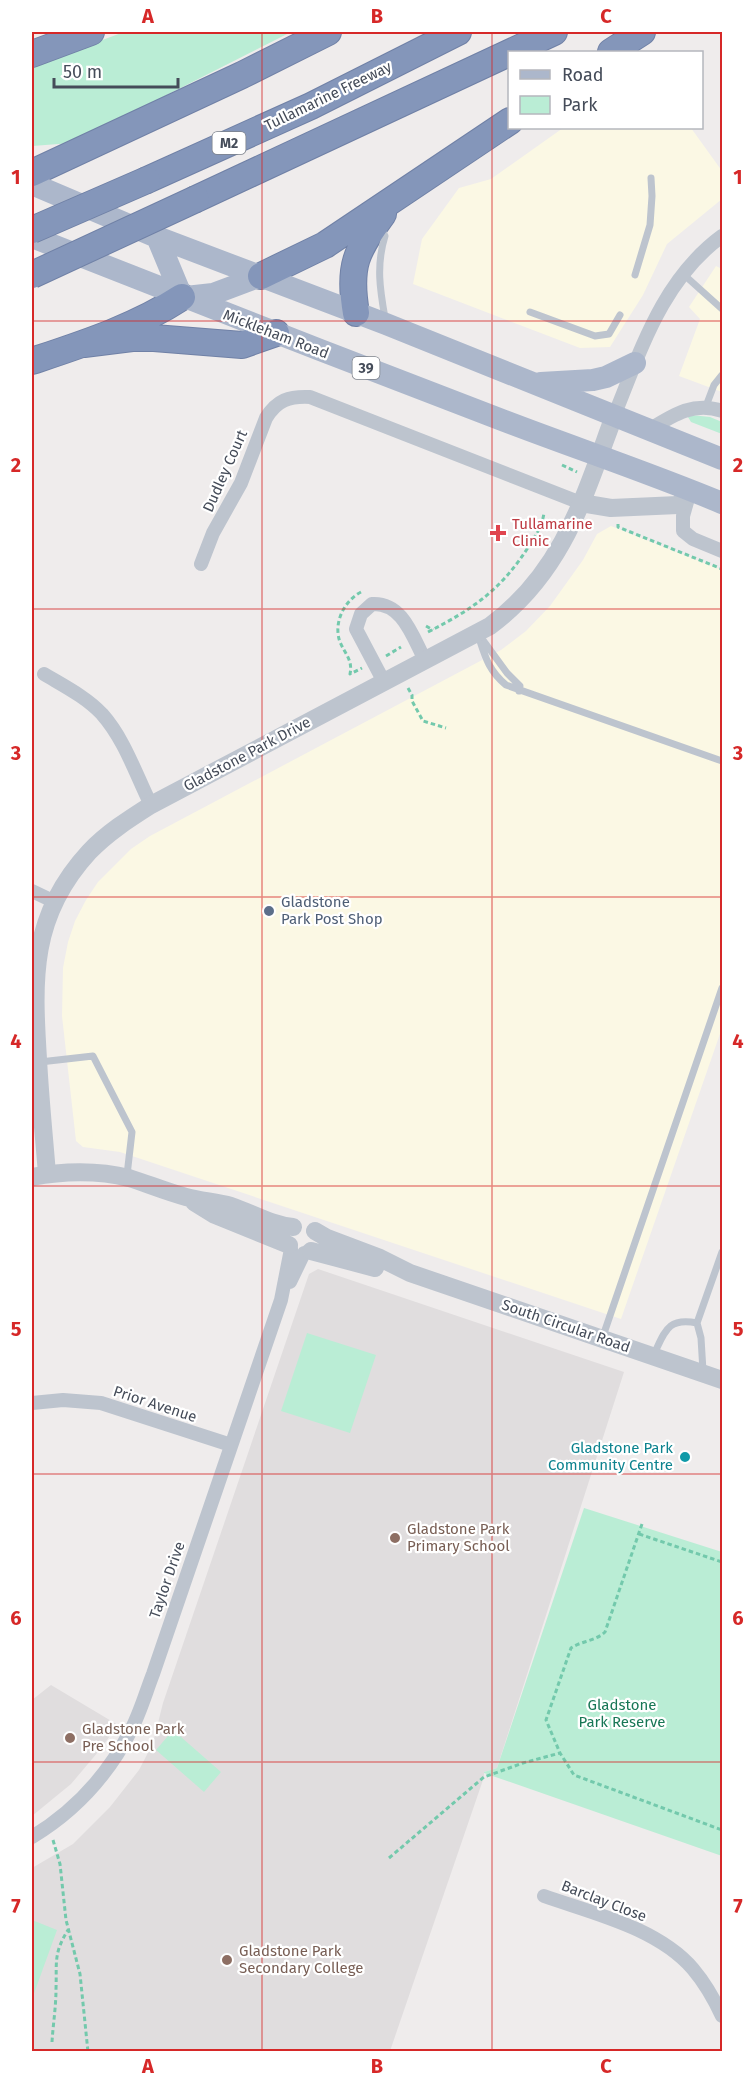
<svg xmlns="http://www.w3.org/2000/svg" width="754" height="2083" font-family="'Fira Sans',sans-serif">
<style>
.commercial{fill:#fbf8e4}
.education{fill:#e0ddde}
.green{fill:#baedd5}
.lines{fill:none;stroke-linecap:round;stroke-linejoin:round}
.motorway-casing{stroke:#7081a6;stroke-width:28}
.path{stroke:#73c9ac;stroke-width:3;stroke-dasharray:4.5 3;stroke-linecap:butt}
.service{stroke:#bdc4ce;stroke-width:7}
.minor{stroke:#bdc4ce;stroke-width:14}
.tertiary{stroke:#bdc4ce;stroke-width:18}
.primary{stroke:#acb7cb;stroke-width:22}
.motorway{stroke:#8496ba;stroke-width:26}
.motorway-bridge-casing{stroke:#7081a6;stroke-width:28;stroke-linecap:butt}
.motorway-bridge{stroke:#8496ba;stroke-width:26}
.grid{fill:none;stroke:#d62828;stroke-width:1.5;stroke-opacity:0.55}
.health-dot{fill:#e0444e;stroke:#fff;stroke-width:2}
.service-dot{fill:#5c6f8a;stroke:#fff;stroke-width:2}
.culture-dot{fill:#0f9aa8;stroke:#fff;stroke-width:2}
.education-dot{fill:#8d6e63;stroke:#fff;stroke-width:2}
.labels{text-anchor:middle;stroke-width:4.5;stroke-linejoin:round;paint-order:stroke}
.shield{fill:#fff;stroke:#7d828b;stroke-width:1.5}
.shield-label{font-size:14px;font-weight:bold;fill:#454c59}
.street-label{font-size:15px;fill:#454c59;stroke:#fff}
.health-label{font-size:15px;fill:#be3a42;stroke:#fff;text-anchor:start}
.service-label{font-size:15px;fill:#4e5e75;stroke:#fff;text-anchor:start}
.culture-label{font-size:15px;fill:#0d838f;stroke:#fff;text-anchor:end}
.education-label{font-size:15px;fill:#785e54;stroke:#fff;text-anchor:start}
.park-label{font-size:15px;fill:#187756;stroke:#fff}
.neatline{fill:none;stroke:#d62828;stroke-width:2}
.grid-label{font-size:20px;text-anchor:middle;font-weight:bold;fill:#d62828}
</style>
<rect width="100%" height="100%" fill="#efecec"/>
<path class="commercial" d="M563 128H691L722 171V199L667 244 643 295 610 347 580 348 413 284 422 239 459 188 491 179Z
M716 266 722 269V392L679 376 700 319 689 307Z
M611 526 722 570V1028L621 1319 120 1152 83 1147 76 1141 62 1016 63 968 68 942 75 921 86 900 98 882 131 849 150 836 501 650 526 631 550 606 583 560 597 534Z"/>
<path class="education" d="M318 1269 624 1372 497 1768 484 1772V1777L390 2051H32V1868L73 1844 110 1807 139 1770 153 1743 163 1703 309 1274Z
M51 1685 118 1725 98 1752 71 1784 32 1816V1700Z"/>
<path class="green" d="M124 32H291L72 143 32 146V66Z
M691 415 710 417 722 422V434L691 422 688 417Z
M307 1333 376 1355 350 1433 281 1411Z
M584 1508 722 1552V1856L484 1773V1772L497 1768Z
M173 1730 221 1772 204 1792 156 1750Z
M32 1920 57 1930 32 1999Z"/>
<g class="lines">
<g class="motorway-casing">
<path id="motorway" d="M611 52 642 32
M32 54 91 32
M32 173 242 75 328 32
M147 180 311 106 458 32
M196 199 554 32
M261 276 325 245 510 121
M356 313C348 266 356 251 383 214
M84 344 132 338H154L242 345 276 333
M32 361C83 344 136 327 182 297"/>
</g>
<path class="path" d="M562 465 577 472
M618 524V527L722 569
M361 592C344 601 333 623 340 642 345 654 353 660 350 674L362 668
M426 626 433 630
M428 632C473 609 501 590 529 546 536 535 542 526 544 513
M386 656 401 647
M408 688 412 695V701L423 721 446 728
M642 1524 605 1632C596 1641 581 1641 571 1648L546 1720 560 1753 574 1775 722 1830
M639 1534 722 1562
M53 1840 60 1864 66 1920 80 1974 88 2052
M389 1858 484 1777 523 1763 560 1753
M52 2042C53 2025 56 2007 56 1989 57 1963 53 1954 68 1930"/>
<path class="service" d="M380 227 385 236C376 265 380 290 385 318
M682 273 722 309
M635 275 650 225 652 196 651 178
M530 312 595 336 609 334 620 315
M706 406 714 385 722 375
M478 635C485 656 488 670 506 685L722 761
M480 636 507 673 520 686 519 691
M40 1062 93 1056 132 1132 127 1175
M697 1323 722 1252
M602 1339 722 988
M653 1356C665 1332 667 1317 697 1323L701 1338 703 1371"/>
<path class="minor" d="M614 416C641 350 662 280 722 236
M649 430C673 415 694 401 722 411
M689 495 683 516V531L693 539 722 551
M201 564 213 533 241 483 266 418C277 400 289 396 310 397L581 503
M44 674C64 686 86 697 102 714 125 740 136 775 151 805
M384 682 356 629 361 614 372 604C403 602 413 638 425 660
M32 891 55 902
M290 1282 304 1253
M32 1403 63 1400 101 1403 231 1445
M32 1837C75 1811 108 1775 131 1730 140 1713 146 1692 153 1674L281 1300 291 1249
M544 1896C592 1913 658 1928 693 1969 704 1982 715 2001 722 2016"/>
<path class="tertiary" d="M581 503 611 508 678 505 690 490
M47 1174C44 1136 40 1098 38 1059 33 979 30 916 89 852 107 833 129 819 151 805L490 626C563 572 584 497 614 416
M32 1177C62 1171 98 1170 129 1178 148 1184 167 1192 186 1197 201 1201 216 1202 231 1206 252 1213 271 1225 293 1227
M194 1202 215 1215 289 1245
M315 1231 327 1238 380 1258 410 1273 722 1380
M311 1251 375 1268"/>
<path class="primary" d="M32 184 157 237 386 324 722 459
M32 237C188 299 345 360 502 420 575 448 650 473 722 503
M157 237 182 297
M186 297 213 294 261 276
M541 383 593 380 606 377 635 363"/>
<use href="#motorway" class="motorway"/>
<g class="motorway-bridge-casing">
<path id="motorway-bridge" d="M32 230 147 180
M32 275 196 199"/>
</g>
<use href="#motorway-bridge" class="motorway-bridge"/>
</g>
<path class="grid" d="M262 32V2052M492 32V2052M32 321H722M32 609H722M32 897H722M32 1186H722M32 1474H722M32 1762H722"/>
<path class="health-dot" d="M495 524h6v6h6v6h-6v6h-6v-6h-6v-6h6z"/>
<circle class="service-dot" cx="269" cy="911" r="6"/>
<circle class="culture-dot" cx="685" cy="1457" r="6"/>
<g class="education-dot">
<circle cx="395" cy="1538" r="6"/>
<circle cx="70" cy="1738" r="6"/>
<circle cx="227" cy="1960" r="6"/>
</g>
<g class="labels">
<g class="shield">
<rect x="212.5" y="132" width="33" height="22" rx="4.5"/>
<rect x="352.5" y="357" width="27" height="22" rx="4.5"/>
</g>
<g class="shield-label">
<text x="229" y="148">M2</text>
<text x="366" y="373">39</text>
</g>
<g class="street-label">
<text transform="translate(328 96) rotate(-26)" y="5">Tullamarine Freeway</text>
<text transform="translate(276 334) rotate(21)" y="5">Mickleham Road</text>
<text transform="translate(225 471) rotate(-66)" y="5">Dudley Court</text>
<text transform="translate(247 754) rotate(-28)" y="5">Gladstone Park Drive</text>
<text transform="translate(566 1326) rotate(19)" y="5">South Circular Road</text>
<text transform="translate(155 1404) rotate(18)" y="5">Prior Avenue</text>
<text transform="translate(167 1580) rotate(-71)" y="5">Taylor Drive</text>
<text transform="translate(604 1901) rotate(21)" y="5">Barclay Close</text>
</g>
<g class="health-label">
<text x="512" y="529">Tullamarine<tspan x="512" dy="17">Clinic</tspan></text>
</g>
<g class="service-label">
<text x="281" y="907">Gladstone<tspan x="281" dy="17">Park Post Shop</tspan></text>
</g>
<g class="culture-label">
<text x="673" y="1453">Gladstone Park<tspan x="673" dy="17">Community Centre</tspan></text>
</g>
<g class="education-label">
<text x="407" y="1534">Gladstone Park<tspan x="407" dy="17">Primary School</tspan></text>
<text x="82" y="1734">Gladstone Park<tspan x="82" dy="17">Pre School</tspan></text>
<text x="239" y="1956">Gladstone Park<tspan x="239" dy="17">Secondary College</tspan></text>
</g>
<g class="park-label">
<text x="622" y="1710">Gladstone<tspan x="622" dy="17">Park Reserve</tspan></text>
</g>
</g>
<rect width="754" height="2083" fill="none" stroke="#ffffff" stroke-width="66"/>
<rect x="508" y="51" width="195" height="78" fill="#ffffff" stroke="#b5b7bd" stroke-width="1.5"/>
<rect x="520" y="70" width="30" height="9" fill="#acb7cb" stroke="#b5b7bd" stroke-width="1.5"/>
<text x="562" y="81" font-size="18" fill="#454c59">Road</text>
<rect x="520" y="96" width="30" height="18" fill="#baedd5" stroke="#b5b7bd" stroke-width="1.5"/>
<text x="562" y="111" font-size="18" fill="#454c59">Park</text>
<path d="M54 78v9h124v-9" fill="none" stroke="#454c59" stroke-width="3"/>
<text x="63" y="78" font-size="18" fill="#454c59" stroke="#ffffff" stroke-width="4.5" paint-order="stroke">50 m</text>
<rect x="33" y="33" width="688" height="2017" class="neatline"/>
<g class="grid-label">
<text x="148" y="23">A</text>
<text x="377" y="23">B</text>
<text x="606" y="23">C</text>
<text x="16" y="184">1</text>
<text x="738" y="184">1</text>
<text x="16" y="472">2</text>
<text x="738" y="472">2</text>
<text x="16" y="760">3</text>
<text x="738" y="760">3</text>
<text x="16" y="1048">4</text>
<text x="738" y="1048">4</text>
<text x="16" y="1336">5</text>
<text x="738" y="1336">5</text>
<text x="16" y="1625">6</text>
<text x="738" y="1625">6</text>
<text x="16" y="1913">7</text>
<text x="738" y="1913">7</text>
<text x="148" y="2073">A</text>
<text x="377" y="2073">B</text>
<text x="606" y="2073">C</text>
</g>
</svg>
